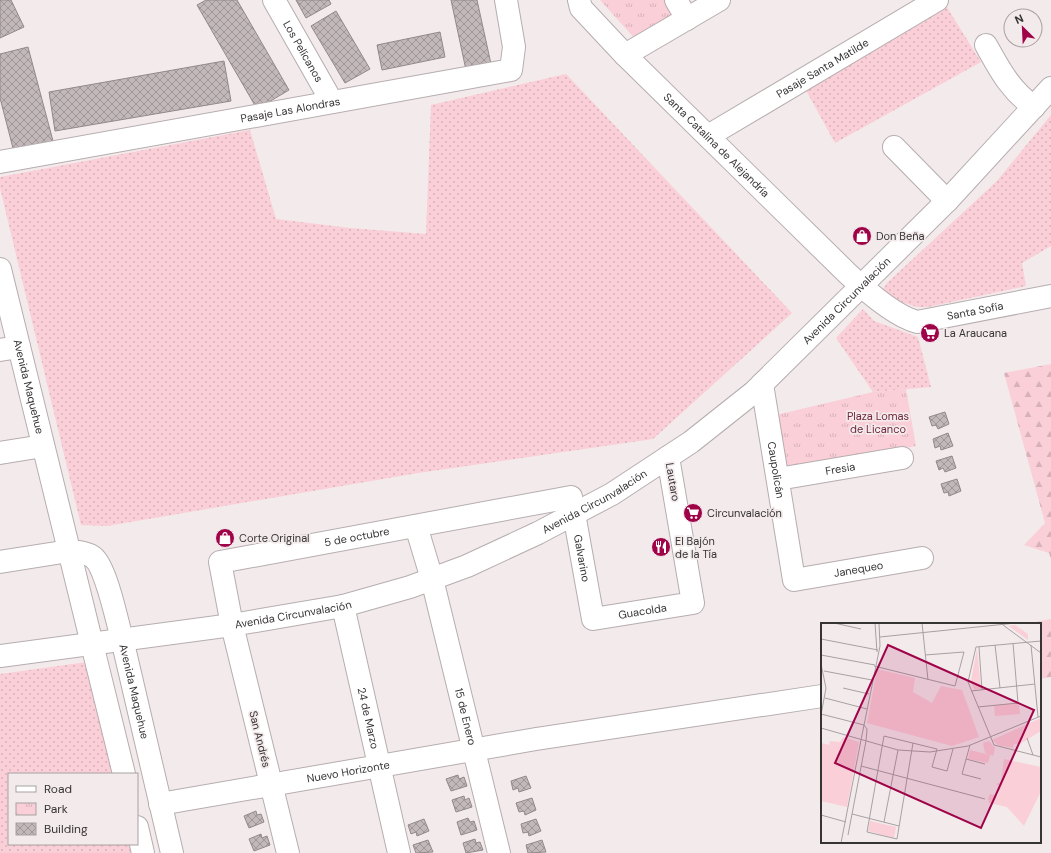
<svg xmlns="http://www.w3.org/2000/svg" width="1051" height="853" font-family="'DM Sans',sans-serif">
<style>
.grass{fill:url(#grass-dots)}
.forest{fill:url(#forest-firs)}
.park{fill:url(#park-tufts)}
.building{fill:url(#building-cross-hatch);stroke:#92898b}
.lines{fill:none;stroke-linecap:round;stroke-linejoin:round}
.minor-casing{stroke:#b6adaf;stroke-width:24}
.major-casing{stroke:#b6adaf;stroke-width:24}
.minor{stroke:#fff;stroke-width:22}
.major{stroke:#fff;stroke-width:22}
.labels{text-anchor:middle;stroke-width:3.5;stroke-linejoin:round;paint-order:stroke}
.street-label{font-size:11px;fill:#373434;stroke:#f3eaec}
.poi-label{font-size:11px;fill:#373434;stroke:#f3eaec;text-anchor:start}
.park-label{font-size:11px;fill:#6f283d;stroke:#f3eaec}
.inset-road{fill:none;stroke:#a8a1a2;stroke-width:1}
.view{fill:#9f0348;fill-opacity:0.15;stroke:#9f0348;stroke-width:2}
.inset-edge{fill:none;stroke:#373434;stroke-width:2}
</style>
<defs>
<pattern id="grass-dots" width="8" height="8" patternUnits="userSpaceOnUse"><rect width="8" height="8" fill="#facfd7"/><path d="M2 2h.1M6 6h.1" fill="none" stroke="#d7b2b9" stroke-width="1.8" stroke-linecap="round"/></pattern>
<pattern id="forest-firs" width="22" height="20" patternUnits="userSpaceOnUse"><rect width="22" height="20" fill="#facfd7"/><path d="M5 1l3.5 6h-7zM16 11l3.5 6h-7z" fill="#d7b2b9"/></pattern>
<pattern id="park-tufts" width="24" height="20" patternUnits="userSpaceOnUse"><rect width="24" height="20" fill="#facfd7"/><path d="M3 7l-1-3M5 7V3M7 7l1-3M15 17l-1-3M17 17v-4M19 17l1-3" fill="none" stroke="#d7b2b9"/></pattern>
<pattern id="building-cross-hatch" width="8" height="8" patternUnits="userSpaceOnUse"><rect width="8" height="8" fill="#c2b8ba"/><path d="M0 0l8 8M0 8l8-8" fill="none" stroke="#9e9698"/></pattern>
</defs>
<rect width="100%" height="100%" fill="#f3eaec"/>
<path class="grass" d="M943 1 981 62 835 143 802 83Z
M566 74 792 313 653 439 418 473 107 526 81 525 0 188V177L250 130 276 219 350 228 426 234 431 105Z
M1051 115V246L1022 263 1026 286 928 307H917L879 295 887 283 997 181Z
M863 309 874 321 918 337 931 387 873 392 836 338Z
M87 662 113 774H9V844H129L131 853H0V674Z"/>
<path class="forest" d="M1051 364V559L1049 553 1024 545 1045 523 1004 373Z
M1051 619V677L1040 679V624H1024Z"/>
<path class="park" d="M600 0H669L678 15 637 41Z
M906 389 916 446 785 470 776 415 873 392Z"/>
<path class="building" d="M0 0H11L24 27 0 38Z
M206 0H237L289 90 257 109 197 5Z
M296 0H329L331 4 306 18Z
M451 0H477L491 64 466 70Z
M336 11 370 69 345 83 311 26Z
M440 32 445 57 382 70 377 45Z
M28 47 53 141 14 152 0 98V54Z
M224 61 231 101 55 131 49 92Z
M945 412 949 424 938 429 936 425 932 426 929 417Z
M948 433 953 446 941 450 940 446 935 448 933 439Z
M952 456 956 468 945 472 943 468 939 470 936 461Z
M957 479 961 491 949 496 948 492 944 493 941 484Z
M458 775 459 779 464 777 467 786 451 791 446 779Z
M526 776 531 788 519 792 518 788 513 790 511 781Z
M464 796 465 800 469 798 472 807 456 812 452 800Z
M532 798 536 810 525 815 524 811 519 812 516 803Z
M256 811 257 815 261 814 264 822 249 828 244 816Z
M468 818 470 822 474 821 477 830 461 835 457 822Z
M424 819 429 831 417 836 416 832 411 834 408 825Z
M536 819 541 831 529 836 528 832 523 833 521 824Z
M261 834 262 838 267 836 270 845 254 851 249 839Z
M475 839 476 843 480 842 483 850 466 853 463 843Z
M428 840 433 852 416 853 413 845Z
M542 840 546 852 528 853 526 845Z"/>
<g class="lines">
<g class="minor-casing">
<g id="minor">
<path id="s1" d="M274 0 332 102"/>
<path id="s2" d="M579 0 581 8 625 55 847 273C864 289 895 316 917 322L1051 296"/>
<path d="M676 0 687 19"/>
<path d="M986 45C1000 70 1010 90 1034 107"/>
<path d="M625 55 719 0"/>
<path id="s3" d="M708 136 937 0"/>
<path d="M894 147 947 201"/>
<path id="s4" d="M0 162 511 70 514 47 506 0"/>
<path d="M0 350 19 347"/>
<path id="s5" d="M762 384 794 580 922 558"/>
<path d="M0 453 43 446"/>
<path id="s6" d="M778 479 902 458"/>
<path id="s7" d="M416 526 432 579 499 853"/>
<path d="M0 562 69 551"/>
<path id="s8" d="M343 606 399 853"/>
<path id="s9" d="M122 639 172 853"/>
<path d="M92 644 124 774"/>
<path id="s10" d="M160 804 536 739 822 696"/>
<path d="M137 827 143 853"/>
<path id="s11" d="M288 853 232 625 220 562 571 497 593 619 693 603 668 457"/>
</g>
</g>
<g class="major-casing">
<g id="major">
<path id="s12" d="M0 269 92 644"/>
<path d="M69 551C77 552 86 552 93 557 106 567 117 621 122 639"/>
<path id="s13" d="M0 656 232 625 343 606 410 587 467 566 538 533 612 494 691 442 754 392 947 201 1051 88"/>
</g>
</g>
<use href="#minor" class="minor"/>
<use href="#major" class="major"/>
</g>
<defs>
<g id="shop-disc" transform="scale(1)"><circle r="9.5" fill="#9f0348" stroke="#f3eaec"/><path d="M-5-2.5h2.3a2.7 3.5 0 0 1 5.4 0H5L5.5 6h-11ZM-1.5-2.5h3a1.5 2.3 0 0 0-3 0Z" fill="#fff"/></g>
<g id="supermarket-disc" transform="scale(1)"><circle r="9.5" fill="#9f0348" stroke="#f3eaec"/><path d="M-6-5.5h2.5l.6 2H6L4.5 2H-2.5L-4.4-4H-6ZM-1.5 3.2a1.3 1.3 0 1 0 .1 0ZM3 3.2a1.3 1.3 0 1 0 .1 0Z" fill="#fff"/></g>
<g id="restaurant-disc" transform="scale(1)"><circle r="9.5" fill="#9f0348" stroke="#f3eaec"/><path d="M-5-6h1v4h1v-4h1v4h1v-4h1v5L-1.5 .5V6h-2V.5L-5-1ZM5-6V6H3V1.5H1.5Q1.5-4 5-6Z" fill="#fff"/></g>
</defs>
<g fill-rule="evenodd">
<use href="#shop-disc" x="862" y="236"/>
<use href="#supermarket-disc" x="930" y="333"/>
<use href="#supermarket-disc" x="693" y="513"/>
<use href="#shop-disc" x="225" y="538"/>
<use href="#restaurant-disc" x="661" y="547"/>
</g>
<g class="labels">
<g class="street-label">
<text dy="4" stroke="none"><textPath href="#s1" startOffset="59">Los Pelícanos</textPath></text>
<text dy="4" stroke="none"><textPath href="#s3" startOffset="133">Pasaje Santa Matilde</textPath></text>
<text dy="4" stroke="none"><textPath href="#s4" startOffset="295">Pasaje Las Alondras</textPath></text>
<text dy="4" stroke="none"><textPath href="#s2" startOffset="201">Santa Catalina de Alejandría</textPath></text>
<text dy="4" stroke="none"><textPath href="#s13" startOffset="944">Avenida Circunvalación</textPath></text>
<text dy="4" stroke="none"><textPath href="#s2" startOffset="529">Santa Sofía</textPath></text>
<text dy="4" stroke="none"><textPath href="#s12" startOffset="121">Avenida Maquehue</textPath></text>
<text dy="4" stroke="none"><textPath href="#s6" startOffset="63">Fresia</textPath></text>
<text dy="4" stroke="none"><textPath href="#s5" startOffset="87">Caupolicán</textPath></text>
<text transform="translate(673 482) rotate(80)" y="4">Lautaro</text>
<text dy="4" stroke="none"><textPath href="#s13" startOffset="620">Avenida Circunvalación</textPath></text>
<text dy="4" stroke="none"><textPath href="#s11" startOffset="438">5 de octubre</textPath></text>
<text dy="4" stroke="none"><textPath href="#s11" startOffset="718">Galvarino</textPath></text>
<text dy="4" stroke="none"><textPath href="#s5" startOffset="264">Janequeo</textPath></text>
<text dy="4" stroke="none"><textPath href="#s11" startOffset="830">Guacolda</textPath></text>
<text dy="4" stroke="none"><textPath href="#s13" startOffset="296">Avenida Circunvalación</textPath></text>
<text dy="4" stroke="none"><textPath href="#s9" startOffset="54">Avenida Maquehue</textPath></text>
<text dy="4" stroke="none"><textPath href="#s7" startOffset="197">15 de Enero</textPath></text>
<text dy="4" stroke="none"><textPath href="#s8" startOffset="115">24 de Marzo</textPath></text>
<text transform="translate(260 739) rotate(76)" y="4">San Andrés</text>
<text dy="4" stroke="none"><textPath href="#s10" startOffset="191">Nuevo Horizonte</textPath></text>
</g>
<g class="poi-label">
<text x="876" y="240">Don Beña</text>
<text x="944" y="337">La Araucana</text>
<text x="707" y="517">Circunvalación</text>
<text x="239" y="542">Corte Original</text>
<text x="675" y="545">El Bajón<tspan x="675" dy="13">de la Tía</tspan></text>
</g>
<g class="park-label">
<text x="878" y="420">Plaza Lomas<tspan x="878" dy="13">de Licanco</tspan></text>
</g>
</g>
<g transform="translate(821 623)">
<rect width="220" height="220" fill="#f3eaec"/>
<path d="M194 2 207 11V17L188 3ZM56 46 94 55 92 69 111 80 120 63 141 67 158 114 131 123 46 100ZM198 80 199 91 174 93 173 83ZM220 95V108L199 121H193L192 125 177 122 171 117ZM22 114 38 119 26 184 0 178V120L8 122 9 118 19 119ZM168 118 174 125 172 133 164 130 162 120Z" fill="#facfd7"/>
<path d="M183 136 220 144V168L203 203 186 184 168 180 167 176 169 171 177 173 178 163 175 161 180 159Z" fill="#facfd7"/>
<path d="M156 26 160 66 153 67 150 58ZM149 127 169 132 167 140 147 136ZM49 198 75 204 73 215 47 208Z" fill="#facfd7"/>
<path class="inset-road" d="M13 0 40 6M54 0 56 29M101 0 107 57M182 2 220 30M59 14 195 0M0 16 57 27M220 18 155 24 147 59 173 122 220 134M174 22 179 65M210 22 217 94M158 24 161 67M0 32 54 42M0 41 5 65 0 92M53 43 134 63 143 29 104 32M3 48 51 57M22 65 48 71M150 68 214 61M4 75 46 86M157 84 197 80 192 20M0 91 43 102M43 102 46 106 45 118M0 105 77 127 109 129 147 123 220 93M206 115 212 132M40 117 59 23 58 0M92 120 76 216 46 209 63 113 116 126 111 144 126 148 132 126M149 122 141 151 160 156M145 136 164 141M40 143 164 176M31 191 78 203M0 192 25 199M63 199 77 127M27 212 45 118M20 220 40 117"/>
<path class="view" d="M67 22 213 87 160 205 14 140Z"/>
<rect width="220" height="220" class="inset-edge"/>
</g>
<rect x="8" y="773" width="130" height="72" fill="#f3eaec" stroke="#a8a1a2"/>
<rect x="16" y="786" width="20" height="6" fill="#ffffff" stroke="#a8a1a2"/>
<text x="44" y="793" font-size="12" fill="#373434">Road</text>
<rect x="16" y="803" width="20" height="12" fill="url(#park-tufts)" stroke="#a8a1a2"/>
<text x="44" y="813" font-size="12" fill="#373434">Park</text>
<rect x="16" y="823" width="20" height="12" fill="url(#building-cross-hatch)" stroke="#a8a1a2"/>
<text x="44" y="833" font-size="12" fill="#373434">Building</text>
<g transform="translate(1023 28) rotate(336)"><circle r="19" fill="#f3eaec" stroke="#a8a1a2"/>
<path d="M0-3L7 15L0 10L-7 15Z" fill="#9f0348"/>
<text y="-6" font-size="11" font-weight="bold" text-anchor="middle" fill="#373434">N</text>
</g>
</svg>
